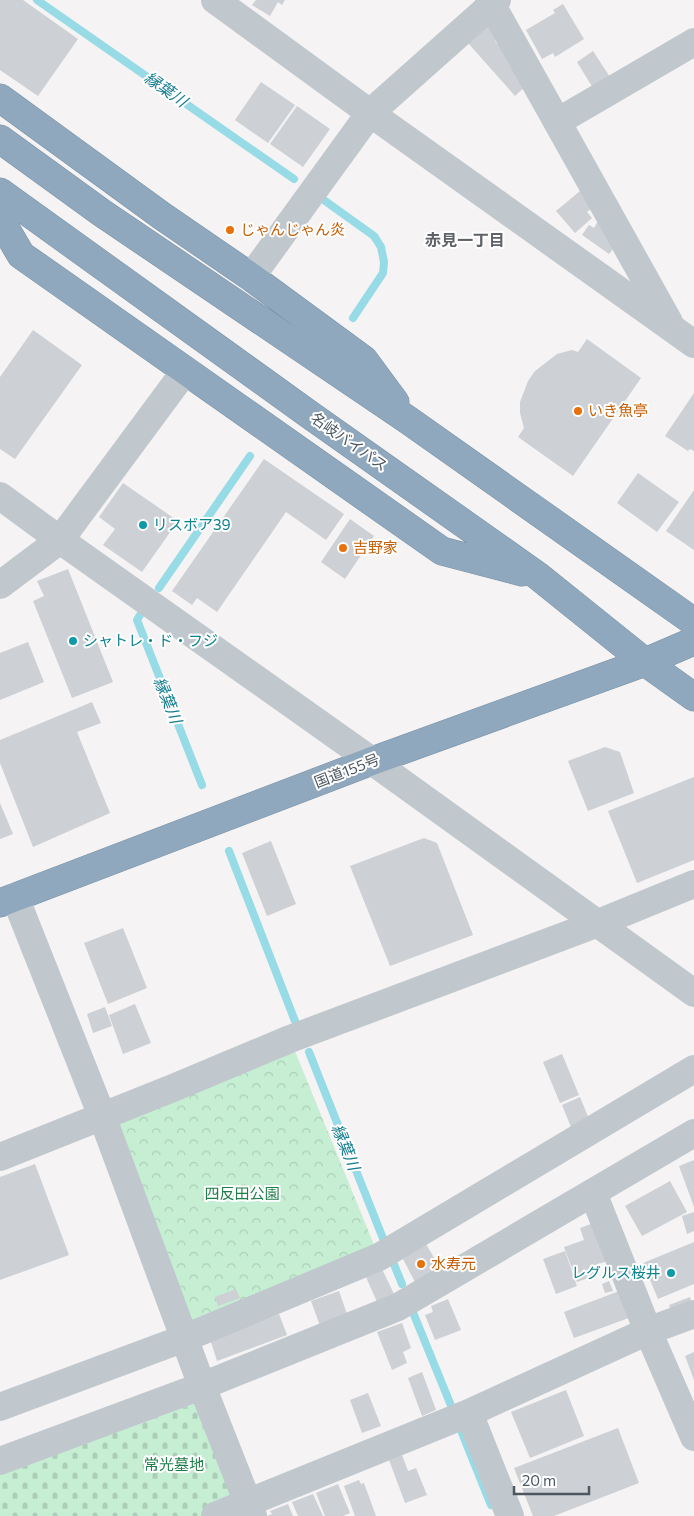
<svg xmlns="http://www.w3.org/2000/svg" width="694" height="1516" font-family="Commissioner,'Noto Sans JP',sans-serif">
<style>
.cemetery{fill:url(#cemetery-stones)}
.park{fill:url(#park-crowns)}
.lines{fill:none;stroke-linecap:round;stroke-linejoin:round}
.stream{stroke:#97dbe7;stroke-width:8}
.building{fill:#cdd0d4}
.highway-casing{stroke:#7a93a9;stroke-width:29}
.minor{stroke:#c0c8ce;stroke-width:28}
.highway{stroke:#8fa8bd;stroke-width:28}
.food-dot{fill:#e8710a;stroke:#fff;stroke-width:2}
.culture-dot{fill:#0f9aa8;stroke:#fff;stroke-width:2}
.labels{text-anchor:middle;stroke-width:4;stroke-linejoin:round;paint-order:stroke}
.food-label{font-size:15px;fill:#c56008;stroke:#fff;text-anchor:start}
.street-label{font-size:15px;fill:#4c575f;stroke:#fff}
.culture-label{font-size:15px;fill:#0d838f;stroke:#fff;text-anchor:start}
.park-label{font-size:15px;fill:#1f7e49;stroke:#fff}
.water-label{font-size:16px;font-style:italic;fill:#167e90;stroke:#fff}
.neighbourhood-label{font-size:16px;font-weight:bold;fill:#5f6367;stroke:#fff}
</style>
<defs>
<pattern id="cemetery-stones" width="16" height="16" patternUnits="userSpaceOnUse" patternTransform="scale(1.25)"><rect width="16" height="16" fill="#c6eed3"/><path d="M2 7V4a2 2 0 0 1 4 0v3zM10 15v-3a2 2 0 0 1 4 0v3z" fill="#acceb8"/></pattern>
<pattern id="park-crowns" width="20" height="18" patternUnits="userSpaceOnUse" patternTransform="scale(1.25)"><rect width="20" height="18" fill="#c6eed3"/><path d="M2 6a3 3 0 1 1 6 0M12 15a3 3 0 1 1 6 0" fill="none" stroke="#acceb8"/></pattern>
</defs>
<rect width="100%" height="100%" fill="#f5f3f3"/>
<path class="cemetery" d="M202 1401 248 1516H0V1474Z"/>
<path class="park" d="M290 1039 379 1257 185 1338 102 1116Z"/>
<g class="lines">
<path class="stream" d="M37 0 294 179
M321 198 374 236 381 247 384 262 383 273 353 318
M159 588 250 456
M140 615 137 620 202 785
M229 851 295 1021
M309 1052 384 1241
M393 1262 402 1284
M412 1310 452 1408
M462 1433 491 1505"/>
</g>
<path class="building" d="M0 0H23L78 39 38 96 0 70Z
M256 0H285L282 5 278 2 270 16 252 5Z
M563 4 584 39 555 57 553 53 542 59 526 30 555 13 553 10Z
M489 24 500 36 495 41 509 57 528 84 515 96 468 43Z
M593 51 610 77 593 88 577 62Z
M261 82 295 105 268 143 235 120Z
M297 106 330 129 303 167 270 144Z
M580 191 594 206 587 212 592 218 575 233 556 211Z
M598 221 618 243 609 254 582 235 589 225 594 228Z
M33 330 82 365 15 459 0 449V377Z
M587 339 641 378 573 476 518 437 524 428 520 413V402L528 381 535 371 557 354 572 350 578 352Z
M694 393V451L690 449 688 451 665 436Z
M264 459 344 514 326 540 286 512 217 612 197 598 192 605 172 591Z
M638 473 679 502 657 532 617 503Z
M123 483 178 521 142 572 103 545 115 529 99 517Z
M694 490V550L666 531Z
M350 519 374 536 345 579 321 562Z
M68 569 113 682 72 698 33 601 44 596 37 581Z
M28 642 44 682 0 700V653Z
M92 702 101 723 77 732 110 813 33 847 0 763V740Z
M605 747 620 752 634 793 588 811 568 761Z
M694 777V860L637 883 608 811Z
M0 803 13 834 0 839Z
M424 838 437 843 473 935 390 966 350 866Z
M271 841 296 904 267 916 242 853Z
M123 928 147 988 108 1004 84 943Z
M135 1004 151 1043 123 1054 109 1015Z
M105 1007 112 1026 93 1033 87 1014Z
M562 1054 579 1095 560 1103 543 1062Z
M580 1097 589 1119 571 1127 562 1105Z
M694 1160V1207L679 1166Z
M35 1164 69 1255 0 1280V1177Z
M670 1181 687 1212 642 1236 625 1206Z
M694 1212V1231L687 1234 682 1216Z
M599 1221 613 1259 593 1266 596 1275 577 1282 564 1247 584 1240 580 1228Z
M694 1242V1284L658 1299 643 1263Z
M426 1244 440 1268 415 1282 402 1257Z
M565 1251 577 1286 556 1294 543 1259Z
M382 1269 394 1294 377 1302 366 1277Z
M609 1281 613 1291 605 1293 602 1284Z
M627 1288 637 1315 574 1338 564 1312Z
M236 1289 240 1298 218 1306 215 1297Z
M339 1291 348 1317 320 1326 311 1301Z
M690 1297 693 1306 672 1314 669 1305Z
M448 1299 461 1330 435 1340 425 1315 433 1312 431 1306Z
M279 1314 287 1335 217 1361 210 1339Z
M402 1323 411 1348 403 1352 407 1363 392 1370 377 1332Z
M694 1352V1380L685 1356Z
M422 1372 436 1410 422 1416 408 1378Z
M566 1390 584 1436 530 1458 511 1412Z
M368 1393 381 1426 362 1433 350 1400Z
M618 1428 639 1483 554 1516H533L514 1468Z
M402 1455 408 1471 416 1468 427 1495 405 1503 389 1460Z
M359 1480 361 1484 364 1483 376 1516H355L344 1486Z
M338 1484 350 1513 343 1516H325L316 1493Z
M313 1494 323 1516H298L292 1502Z
M288 1504 293 1516H267L272 1514 270 1511Z"/>
<g class="lines">
<g class="highway-casing">
<path id="highway" d="M0 98 162 216 251 277 364 360 395 402
M0 139 102 213 408 420 694 622
M0 192 310 415 538 576 645 662 694 697
M0 219 21 255 442 551 522 572
M0 903 372 761 645 662 694 641"/>
</g>
<path class="minor" d="M215 0 370 113 694 344
M489 0 669 322
M557 122 694 42
M251 277 370 113 497 0
M0 496 60 540 372 761 694 993
M0 585 60 540 185 371
M15 897 102 1116 202 1386 253 1516
M0 1157 173 1088 290 1039 596 924 694 884
M593 1193 648 1331 694 1437
M0 1407 185 1338 379 1257 694 1069
M469 1413 510 1516
M0 1461 202 1386 398 1307 694 1133
M215 1516 469 1413 648 1331 694 1314"/>
<use href="#highway" class="highway"/>
</g>
<g class="food-dot">
<circle cx="230" cy="230" r="5"/>
<circle cx="578" cy="411" r="5"/>
<circle cx="343" cy="548" r="5"/>
<circle cx="421" cy="1264" r="5"/>
</g>
<g class="culture-dot">
<circle cx="143" cy="525" r="5"/>
<circle cx="73" cy="641" r="5"/>
<circle cx="671" cy="1273" r="5"/>
</g>
<g class="labels">
<g class="food-label">
<text x="240" y="235">じゃんじゃん炎</text>
<text x="588" y="416">いき魚亭</text>
<text x="353" y="553">吉野家</text>
<text x="431" y="1269">水寿元</text>
</g>
<g class="street-label">
<text transform="translate(349 442) rotate(35)" y="5">名岐バイパス</text>
<text transform="translate(347 771) rotate(-21)" y="5">国道155号</text>
</g>
<g class="culture-label">
<text x="153" y="530">リスボア39</text>
<text x="83" y="646">シャトレ・ド・フジ</text>
<text x="661" y="1278" text-anchor="end">レグルス桜井</text>
</g>
<g class="park-label">
<text x="242" y="1199">四反田公園</text>
<text x="174" y="1470">常光墓地</text>
</g>
<g class="water-label">
<text transform="translate(166 89) rotate(35)" y="6">縁葉川</text>
<text transform="translate(168 700) rotate(68)" y="6">縁葉川</text>
<text transform="translate(346 1147) rotate(68)" y="6">縁葉川</text>
</g>
<g class="neighbourhood-label">
<text x="465" y="246">赤見一丁目</text>
</g>
</g>
<path d="M514 1486v8h75v-8" fill="none" stroke="#4c575f" stroke-width="2.5"/>
<text x="522" y="1486" font-size="15" fill="#4c575f" stroke="#ffffff" stroke-width="4" paint-order="stroke">20 m</text>
</svg>
